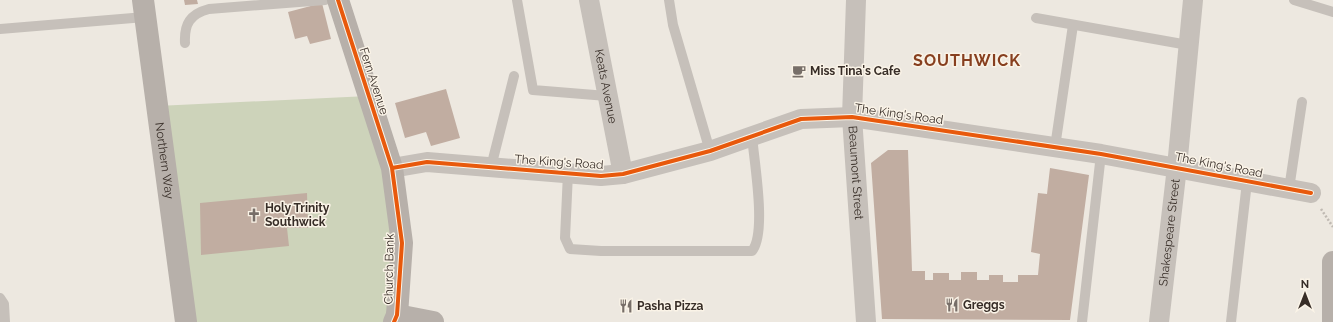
<svg xmlns="http://www.w3.org/2000/svg" width="1333" height="322" font-family="Raleway,sans-serif">
<style>
.green{fill:#cdd3ba}
.building{fill:#c1ada1}
.lines{fill:none;stroke-linecap:round;stroke-linejoin:round}
.path{stroke:#bfb9b2;stroke-width:2.5;stroke-dasharray:2 2;stroke-linecap:butt}
.lane{stroke:#c6c0ba;stroke-width:10}
.street{stroke:#c6c0ba;stroke-width:20}
.secondary{stroke:#b7b0aa;stroke-width:22}
.cycleway-casing{stroke:#faf3e7;stroke-width:6}
.cycleway{stroke:#e8590c;stroke-width:4}
.labels{text-anchor:middle;stroke-width:3;stroke-linejoin:round;paint-order:stroke}
.poi-label{font-size:12px;font-weight:bold;fill:#372d27;stroke:#faf3e7;text-anchor:start}
.street-label{font-size:12px;fill:#372d27;stroke:#faf3e7}
.district-label{font-size:16px;font-weight:bold;letter-spacing:1px;fill:#873f1f;stroke:#faf3e7}
</style>
<rect width="100%" height="100%" fill="#ede8e0"/>
<path class="green" d="M368 96 392 168 394 322H186L157 106Z"/>
<path class="building" d="M184 0H197L198 4 185 5Z
M322 3 331 39 310 44 307 36 295 39 288 12Z
M446 89 460 138 431 146 426 132 405 138 395 103Z
M888 150H908L912 271H925V280H933V273H949V280H961V272H977V280H989V275H1003V282H1018V275H1038L1040 254 1031 252 1038 193 1047 194 1050 168 1089 175 1070 320 882 319 871 163Z
M307 193 308 228H287L289 246 201 255 200 203Z"/>
<g class="lines">
<path class="path" d="M1321 209 1333 227"/>
<path class="lane" d="M517 0 533 90 607 96
M669 0 673 25 710 151
M1294 0 1333 12
M1036 18 1188 45
M0 29 145 17
M185 43C184 24 190 14 209 9L325 0
M1055 147 1073 25
M491 167 514 76
M568 173 565 238 570 249 601 251H752C767 233 754 161 752 136
M1289 189 1302 102
M0 298 4 304 5 322
M1082 322 1101 154
M1231 322 1247 182"/>
<g class="street">
<path id="s1" d="M589 0 623 174"/>
<path id="s2" d="M856 0 852 117 866 322"/>
<path d="M392 168 427 162 601 176 623 174 710 151 801 119 852 117 1101 154 1311 193"/>
<path id="s3" d="M1159 322 1177 167 1193 0"/>
</g>
<g class="secondary">
<path id="s4" d="M143 0 186 322"/>
<path d="M338 0 392 168 402 243 397 315 394 322"/>
<path d="M397 315 433 322"/>
<path d="M1333 322V262"/>
</g>
<g class="cycleway-casing">
<path id="cycleway" d="M338 0 392 168 402 243 397 315 394 322
M392 168 427 162 601 176 623 174 710 151 801 119 852 117 1101 154 1311 193"/>
</g>
<use href="#cycleway" class="cycleway"/>
</g>
<defs>
<g id="cafe-bare" transform="scale(1.08)"><path d="M-5.5-4.5H6V0H3Q3 3.5 0 3.5H-2.5Q-5.5 3.5-5.5 0ZM3-3.2v2h1.7v-2ZM-6 4.5H4V6H-6Z" fill="#776e68" stroke="#faf3e7" stroke-width="2.5" paint-order="stroke"/></g>
<g id="church-bare" transform="scale(1.08)"><path d="M-1.2-6h2.4v3.5h3.3v2.4h-3.3V6h-2.4V-.1h-3.3v-2.4h3.3Z" fill="#776e68" stroke="#faf3e7" stroke-width="2.5" paint-order="stroke"/></g>
<g id="restaurant-bare" transform="scale(1.08)"><path d="M-5-6h1v4h1v-4h1v4h1v-4h1v5L-1.5 .5V6h-2V.5L-5-1ZM5-6V6H3V1.5H1.5Q1.5-4 5-6Z" fill="#776e68" stroke="#faf3e7" stroke-width="2.5" paint-order="stroke"/></g>
</defs>
<g fill-rule="evenodd">
<use href="#cafe-bare" x="799" y="71"/>
<use href="#church-bare" x="254" y="215"/>
<use href="#restaurant-bare" x="952" y="305"/>
<use href="#restaurant-bare" x="626" y="306"/>
</g>
<g class="labels">
<g class="poi-label">
<text x="810" y="75">Miss Tina's Cafe</text>
<text x="265" y="212">Holy Trinity<tspan x="265" dy="14">Southwick</tspan></text>
<text x="963" y="309">Greggs</text>
<text x="637" y="310">Pasha Pizza</text>
</g>
<g class="street-label">
<text transform="translate(374 81) rotate(72)" y="4">Fern Avenue</text>
<text dy="4" stroke="none"><textPath href="#s1" startOffset="88">Keats Avenue</textPath></text>
<text transform="translate(899 114) rotate(8)" y="4">The King's Road</text>
<text dy="4" stroke="none"><textPath href="#s4" startOffset="162">Northern Way</textPath></text>
<text transform="translate(559 162) rotate(4)" y="4">The King's Road</text>
<text transform="translate(1219 165) rotate(11)" y="4">The King's Road</text>
<text dy="4" stroke="none"><textPath href="#s2" startOffset="173">Beaumont Street</textPath></text>
<text dy="4" stroke="none"><textPath href="#s3" startOffset="90">Shakespeare Street</textPath></text>
<text transform="translate(389 269) rotate(-89)" y="4">Church Bank</text>
</g>
<g class="district-label">
<text x="967" y="66">SOUTHWICK</text>
</g>
</g>
<g transform="translate(1305 294)" stroke="#faf3e7" stroke-width="3" paint-order="stroke">
<path d="M0-3L7 15L0 10L-7 15Z" fill="#372d27"/>
<text y="-6" font-size="11" font-weight="bold" text-anchor="middle" fill="#372d27">N</text>
</g>
</svg>
